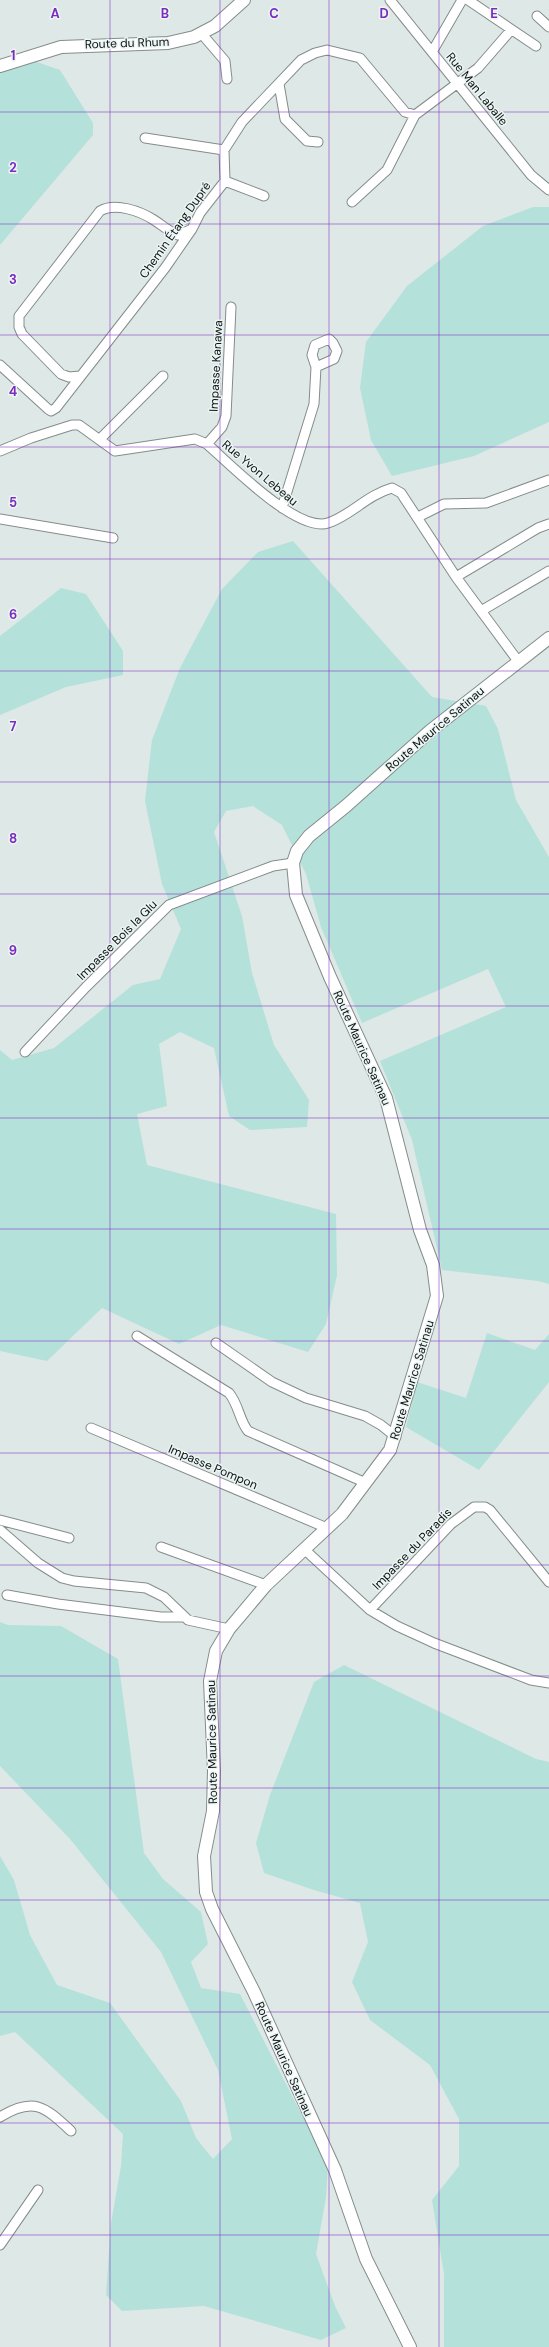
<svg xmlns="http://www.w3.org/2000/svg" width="549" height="2347" font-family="'DM Sans',sans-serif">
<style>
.green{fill:#b5e1db}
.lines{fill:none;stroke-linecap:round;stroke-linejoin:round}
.street-casing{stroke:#848d8b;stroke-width:11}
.secondary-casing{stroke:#848d8b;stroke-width:14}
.street{stroke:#fff;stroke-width:9}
.secondary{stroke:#fff;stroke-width:12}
.grid{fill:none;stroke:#7b2cbf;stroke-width:1;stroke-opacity:0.55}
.labels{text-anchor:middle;stroke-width:3;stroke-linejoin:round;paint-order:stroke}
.street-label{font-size:12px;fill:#0e1111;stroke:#ebf5f4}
.grid-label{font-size:13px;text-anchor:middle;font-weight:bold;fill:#7b2cbf;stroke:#ebf5f4;stroke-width:3;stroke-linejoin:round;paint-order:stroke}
</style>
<rect width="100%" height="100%" fill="#dee8e7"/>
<path class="green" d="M31 60 60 70 93 123V135L0 245V71Z
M533 207H549V422L474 456 392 476 371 440 360 388 366 342 407 286 483 226Z
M293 541 432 697 486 706 498 729 516 800 549 857V1284L538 1281 442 1270 412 1140 380 1061 506 1007 488 969 362 1023 321 927 306 874 282 825 253 806 226 811 214 832 242 916 252 973 274 1045 309 1100 307 1127 250 1130 229 1116 214 1048 180 1032 159 1044 167 1106 137 1114 147 1165 336 1214 337 1275 326 1324 308 1352 221 1325 179 1344 102 1308 47 1361 0 1351V1050L12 1060 54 1048 133 985 160 979 181 929 162 884 145 801 152 740 180 668 222 589 258 552Z
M61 588 86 594 123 651V675L66 687 0 715V636Z
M487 1333 535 1350 549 1334V1382L479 1470 406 1427 417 1382 466 1398Z
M0 1622 8 1625 61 1626 118 1659 144 1853 163 1879 201 1912 208 1944 191 1962 201 1988 240 1994 328 2166 326 2197 316 2254 335 2306 346 2328 321 2340 204 2306 122 2311 106 2295 111 2223 121 2166 123 2134 15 2032 0 2036V1856L14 1880 30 1935 57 1985 110 2003 181 2101 196 2138 213 2159 232 2139 218 2070 161 1952 70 1839 0 1766Z
M344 1665 536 1759 549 1762V2347H444V2274L432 2200 459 2166V2119L430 2065 370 2020 352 1982 368 1942 360 1903 314 1890 264 1873 256 1843 270 1795 314 1682Z"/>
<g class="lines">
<g class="street-casing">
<path id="street" d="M390 0 531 175 549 190
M468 0 536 46
M537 16 549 27
M201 33 225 61 227 79
M432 52 462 0
M279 84 285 119 307 141 318 142
M145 138 224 150
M225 181 264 196
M352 202 387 170 415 115
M0 365 48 409 51 411 56 408 165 268 192 229 200 213 225 181 224 150 242 122 301 60 315 53 327 50 360 58 405 112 415 115 478 68 511 30
M80 376 69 377 61 374 22 334 19 327V316L100 211C115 202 140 211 154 220 162 225 169 232 178 235L190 230
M100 439 163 376
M207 444 222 427 226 416 231 307
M0 451 31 438 72 425H79L115 451 195 439 207 444C230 464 297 533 328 523 350 516 367 495 392 488L401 493 456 577 518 661
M282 508 314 404 316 367 312 355 315 345 329 339 333 343 337 351 334 359 316 367
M418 517 444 504 486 503 549 480
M0 519 113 538
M456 577 538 528 549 524
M481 611 549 571
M25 1052 86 987 169 905 273 866 293 863
M137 1336 229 1393C239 1405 239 1420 248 1431L366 1483
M216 1343 272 1382 306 1398 365 1416 381 1425 396 1437
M91 1428 327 1528
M0 1520 69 1538
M0 1530 38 1563 62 1578 74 1581 146 1588 164 1597 188 1620 229 1629
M161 1547 266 1585
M304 1549 370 1610 397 1626 434 1643 531 1680 549 1683
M7 1595 58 1604 161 1617H182
M370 1610 451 1524 474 1507H485L490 1510 549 1582
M0 2117C34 2096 45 2107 71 2131
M0 2245 38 2190"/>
</g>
<g class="secondary-casing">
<path id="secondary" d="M0 66 61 47 168 43 194 37 215 26 244 0
M410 2347 366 2259 335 2170 254 1992 212 1909 206 1892 204 1856 213 1811 214 1771 210 1681 216 1651 229 1629 266 1585 342 1514 390 1450 437 1296 433 1265 420 1230 386 1098 330 977 296 895 293 863 297 851 309 836 346 806 430 731 549 638"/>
</g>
<use href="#street" class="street"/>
<use href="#secondary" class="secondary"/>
</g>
<path class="grid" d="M110 0V2347M220 0V2347M329 0V2347M439 0V2347M0 112H549M0 224H549M0 335H549M0 447H549M0 559H549M0 671H549M0 782H549M0 894H549M0 1006H549M0 1118H549M0 1229H549M0 1341H549M0 1453H549M0 1565H549M0 1676H549M0 1788H549M0 1900H549M0 2012H549M0 2123H549M0 2235H549"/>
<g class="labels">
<g class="street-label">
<text transform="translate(127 43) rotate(-2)" y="4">Route du Rhum</text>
<text transform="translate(477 89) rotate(51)" y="4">Rue Man Laballe</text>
<text transform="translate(175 230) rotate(-55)" y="4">Chemin Étang Dupré</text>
<text transform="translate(216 366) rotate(-87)" y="4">Impasse Kanawa</text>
<text transform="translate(260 473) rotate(40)" y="4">Rue Yvon Lebeau</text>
<text transform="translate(435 729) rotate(-40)" y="4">Route Maurice Satinau</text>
<text transform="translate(117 940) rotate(-45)" y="4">Impasse Bois la Glu</text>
<text transform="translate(362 1048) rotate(66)" y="4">Route Maurice Satinau</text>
<text transform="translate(412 1380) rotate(-73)" y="4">Route Maurice Satinau</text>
<text transform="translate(213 1467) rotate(23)" y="4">Impasse Pompon</text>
<text transform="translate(412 1549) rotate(-46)" y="4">Impasse du Paradis</text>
<text transform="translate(212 1742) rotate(-91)" y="4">Route Maurice Satinau</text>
<text transform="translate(284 2059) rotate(66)" y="4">Route Maurice Satinau</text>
</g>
</g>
<g class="grid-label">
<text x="55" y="18">A</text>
<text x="165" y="18">B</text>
<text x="274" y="18">C</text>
<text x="384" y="18">D</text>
<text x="494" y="18">E</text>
<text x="13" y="60">1</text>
<text x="13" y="172">2</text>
<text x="13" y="284">3</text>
<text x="13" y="396">4</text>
<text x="13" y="507">5</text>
<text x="13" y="619">6</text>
<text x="13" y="731">7</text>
<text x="13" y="843">8</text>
<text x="13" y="955">9</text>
</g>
</svg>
